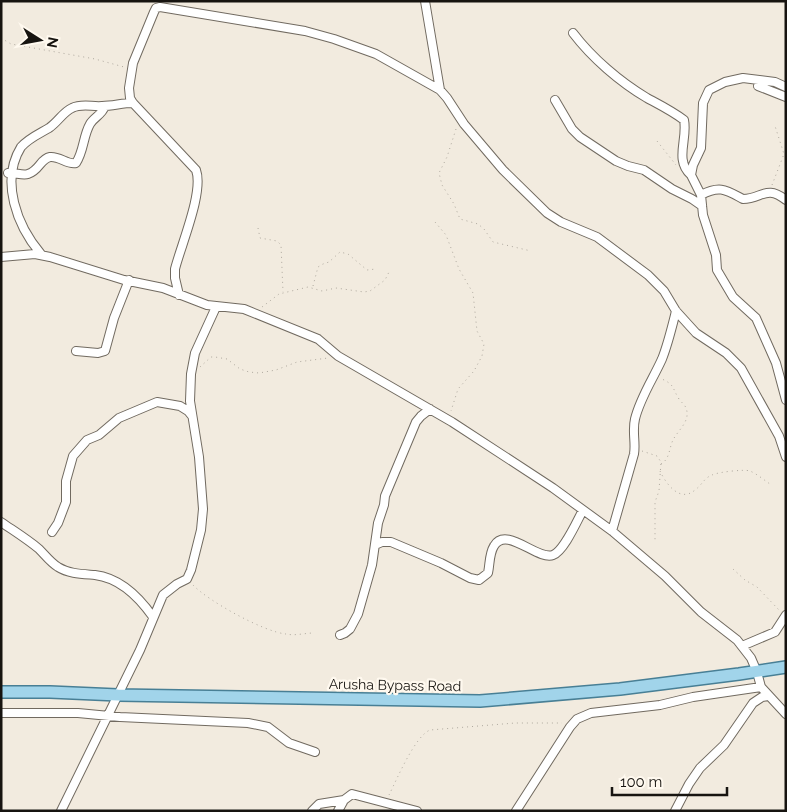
<svg xmlns="http://www.w3.org/2000/svg" width="787" height="812" font-family="Raleway,sans-serif">
<style>
.lines{fill:none;stroke-linecap:round;stroke-linejoin:round}
.street-casing{stroke:#716a60;stroke-width:10}
.primary-casing{stroke:#487f95;stroke-width:14}
.path{stroke:#aea89e;stroke-width:1;stroke-dasharray:1 4;stroke-linecap:butt}
.street{stroke:#fff;stroke-width:8}
.primary{stroke:#a1d4ea;stroke-width:11}
.labels{text-anchor:middle;stroke-width:4.5;stroke-linejoin:round;paint-order:stroke}
.street-label{font-size:14px;fill:#171410;stroke:#fff9ef}
</style>
<rect width="100%" height="100%" fill="#f2ebdf"/>
<g class="lines">
<g class="street-casing">
<path id="street" d="M425 1 440 90
M573 33C592 58 620 82 647 98 660 105 672 111 684 120 688 139 674 160 691 175
M758 86 786 97
M786 87 775 82 743 78 725 82 709 90 703 103 701 148 693 165 691 175 701 195 703 215 716 255 717 270 733 297 756 318 776 363 786 400
M555 100 572 129 580 137 616 161 628 166 644 170 672 189 692 199 702 206
M8 173C15 172 22 176 28 174 40 170 40 159 50 157 60 156 67 165 76 163 84 151 83 136 90 124 94 117 102 115 105 106
M701 195C720 185 726 190 743 199 762 199 766 184 786 200
M41 254C17 226 0 181 21 147 29 138 39 134 49 128 58 122 63 112 72 108 82 103 92 107 102 106 113 106 122 103 133 103
M1 257 35 254 50 257 124 280 163 288 207 305 244 309 318 339 338 356 452 422 553 488 612 531 665 576 701 612 737 640 751 658 757 672 761 687 786 714
M179 295 175 278V269C181 245 204 192 196 170L133 103 130 98 129 88 133 63 154 12 156 8 160 7 305 31 334 39 376 54 440 90 447 98 464 124 503 170 547 213 561 222 597 237 648 275 664 291 676 311 696 333 726 353 741 368 779 436 786 457
M76 351 98 353 105 351 114 318 129 280
M1 522C14 531 27 539 39 549 45 555 51 563 58 567 69 574 83 574 95 575 120 578 139 597 153 617
M612 531 634 454C636 443 632 431 635 419 640 398 653 379 662 359 668 344 672 327 676 311
M52 532 58 523 66 502V481L73 456 87 440 99 435 119 418 157 402 180 406 188 411 192 416
M375 545 382 542H391L441 563 470 578 479 580 488 573C490 564 489 554 494 546 506 525 538 561 553 555 564 551 577 521 583 510
M340 635 345 633 350 629 358 614 372 565 378 523 384 505 385 496 416 422 421 416 430 409
M742 646 775 632 786 615
M1 713H78L120 717 248 723 268 727 289 743 315 752
M61 811 140 650 163 595 177 584 187 579 191 570 201 530 203 509 199 457 190 401 191 374 195 353 216 307
M312 811 319 804 344 800
M338 811 344 800 352 794 417 811
M516 811 570 727 577 719 591 713 660 705 693 697 761 687
M675 811 689 784 700 768 724 745 753 703 762 697 768 696"/>
</g>
<g class="primary-casing">
<path id="primary" d="M1 692H50L118 695 480 701 620 689 739 674 786 667"/>
</g>
<path class="path" d="M1 38 11 44 95 59 124 67
M456 129 447 157 439 173 442 185 454 204 460 219 478 224 484 229 493 242 531 251
M657 141 676 165
M772 185 784 154 775 126
M435 222 446 235 459 269 473 293 477 331 484 344 482 356 474 371 458 389 451 411
M258 228 260 238 277 241 281 245 283 292
M313 286 318 267 323 264 329 262 340 252 348 254 367 270 376 269
M262 307 279 294 308 287 322 291 336 288 364 292 370 291 385 280 389 272
M200 367 211 357H215L227 359 240 369 249 372 259 373 276 370 297 362 328 358
M642 451 657 456 661 462 659 491 655 502V540
M661 464C670 459 669 448 673 440 678 430 691 421 686 408 685 405 681 402 679 399 672 388 675 385 662 379
M660 471C666 484 680 503 695 490 702 485 704 478 712 475 718 472 745 469 750 471 757 474 764 480 770 484
M733 569 745 580 757 587 779 610
M193 585C208 601 264 632 286 634 295 636 305 633 314 633
M389 795C397 779 415 736 430 730L515 723H562"/>
<use href="#street" class="street"/>
<use href="#primary" class="primary"/>
</g>
<g class="labels">
<g class="street-label">
<text transform="translate(395 685) rotate(1)" y="5">Arusha Bypass Road</text>
</g>
</g>
<rect width="787" height="812" fill="none" stroke="#171410" stroke-width="5"/>
<g transform="translate(40 40) rotate(101)" stroke="#fff9ef" stroke-width="4" paint-order="stroke">
<path d="M0-4L9 19L0 12L-9 19Z" fill="#171410"/>
<text y="-8" font-size="14" font-weight="bold" text-anchor="middle" fill="#171410">N</text>
</g>
<path d="M612 787v8h115v-8" fill="none" stroke="#171410" stroke-width="2.5"/>
<text x="620" y="787" font-size="15" fill="#171410" stroke="#fff9ef" stroke-width="4" paint-order="stroke">100 m</text>
</svg>
